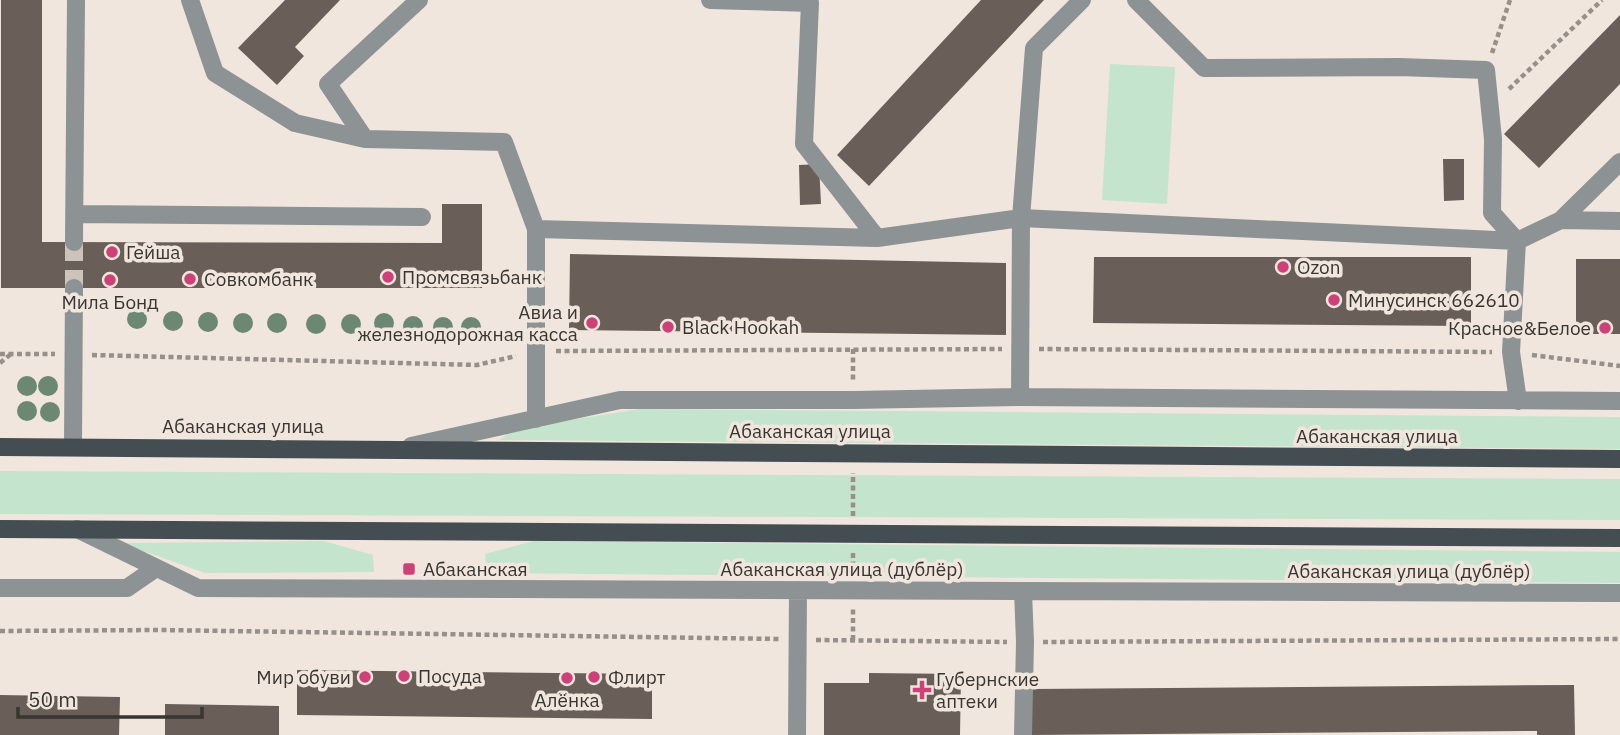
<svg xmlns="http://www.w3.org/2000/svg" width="1620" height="735" font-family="'IBM Plex Sans',sans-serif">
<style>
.green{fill:#c5e4ce}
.building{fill:#695f58}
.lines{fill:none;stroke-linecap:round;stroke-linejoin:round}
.minor-tunnel{stroke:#ccc3bb;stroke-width:18;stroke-dasharray:18 9;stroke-linecap:butt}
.path{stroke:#978f89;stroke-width:4.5;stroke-dasharray:5 3.5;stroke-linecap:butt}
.minor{stroke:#8d9295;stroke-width:18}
.major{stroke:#434d52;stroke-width:18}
.tree{fill:#6c8873}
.poi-dot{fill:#cc4177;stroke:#f1e6dd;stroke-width:2.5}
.labels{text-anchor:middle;stroke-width:7;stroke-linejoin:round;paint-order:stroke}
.poi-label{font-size:19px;fill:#393531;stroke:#f1e6dd;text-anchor:start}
.street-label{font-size:19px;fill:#393531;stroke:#f1e6dd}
</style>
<rect width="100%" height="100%" fill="#f1e6dd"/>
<path class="green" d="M1110 64 1175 67 1167 204 1102 200Z
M639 409 1620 417V449L499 440 515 429Z
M0 471 1620 479V520L0 514Z
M324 541 373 555 374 572 205 573 121 543Z
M533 541 1620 552V583L486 573 485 554Z"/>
<path class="building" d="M1 0H42V242L442 243V204H482V288H1Z
M285 0H340L295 47 304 56 277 85 238 48Z
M981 0H1044L869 186 837 155Z
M1620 15V84L1539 168 1504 134Z
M1443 159H1464V200L1444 201Z
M819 164 821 204 800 205 799 165Z
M570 254 1006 263V335L569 330Z
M1094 257H1471V326L1093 323Z
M1576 259H1620V334H1576Z
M297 670 652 674V719L297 715Z
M869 673 961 674 960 735H824V683H869Z
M1574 685 1575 735H1537V731L1032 735 1031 689Z
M0 695 120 697 119 735H0Z
M165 704 279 706V735H165Z"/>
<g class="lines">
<path class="minor-tunnel" d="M74 288V242"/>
<path class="path" d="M1492 53 1510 0
M1509 89 1602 0
M853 349V380
M1039 349 1492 352
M556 351 1002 349
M0 354H55
M92 355 477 365 516 356
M1532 355 1620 366
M0 363 11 354
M853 516V473
M853 553V572
M0 631 160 630 779 639
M816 640 1007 642
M853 640V609
M1043 642 1620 639"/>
<path class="minor" d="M190 0 215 73 295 123 365 139
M419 0 328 84 365 139 504 142 536 229
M710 0 810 3 804 144 877 238
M1136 0 1204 68 1399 67 1486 70 1493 139 1492 213 1517 241 1511 352 1518 401
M75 214 422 217
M1561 220 1620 221
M74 242 76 0
M1020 397 1021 218 1034 48 1082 0
M536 419V229L877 238 1021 218 1517 241 1561 220 1620 162
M73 446 74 288
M411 446 620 400H853L1020 397 1620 401
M77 529 198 588 1620 593
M0 588H127L156 568
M797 735 798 590
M1023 735 1025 642 1023 591"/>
<path class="major" d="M0 447 1620 459
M0 529 1620 538"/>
</g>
<g class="tree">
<circle cx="137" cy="319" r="10"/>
<circle cx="173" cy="321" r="10"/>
<circle cx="208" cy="322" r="10"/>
<circle cx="243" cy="323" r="10"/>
<circle cx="277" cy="323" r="10"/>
<circle cx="384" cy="323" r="10"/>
<circle cx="316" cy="324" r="10"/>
<circle cx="351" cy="324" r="10"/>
<circle cx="413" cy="326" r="10"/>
<circle cx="443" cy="327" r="10"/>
<circle cx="471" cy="327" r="10"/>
<circle cx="27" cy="386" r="10"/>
<circle cx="48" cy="386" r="10"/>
<circle cx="27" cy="411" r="10"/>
<circle cx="50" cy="412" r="10"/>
</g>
<g class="poi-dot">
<circle cx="112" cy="252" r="7"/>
<circle cx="1283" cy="267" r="7"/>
<circle cx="388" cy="277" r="7"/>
<circle cx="190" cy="279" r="7"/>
<circle cx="110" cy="280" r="7"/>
<circle cx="1334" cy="300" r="7"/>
<circle cx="592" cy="323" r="7"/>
<circle cx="668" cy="327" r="7"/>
<circle cx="1605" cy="328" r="7"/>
<rect x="402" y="562" width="14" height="14" rx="3.5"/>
<circle cx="404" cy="676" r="7"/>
<circle cx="365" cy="677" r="7"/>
<circle cx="594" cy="677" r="7"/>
<circle cx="567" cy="678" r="7"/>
<path d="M918.5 679.5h7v7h7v7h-7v7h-7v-7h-7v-7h7z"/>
</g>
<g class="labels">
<g class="poi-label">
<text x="126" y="259">Гейша</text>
<text x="1297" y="274">Ozon</text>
<text x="402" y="284">Промсвязьбанк</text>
<text x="204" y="286">Совкомбанк</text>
<text x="1348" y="307">Минусинск 662610</text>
<text x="110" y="309" text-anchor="middle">Мила Бонд</text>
<text x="578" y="319" text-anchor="end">Авиа и<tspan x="578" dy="22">железнодорожная касса</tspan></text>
<text x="682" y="334">Black Hookah</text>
<text x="1591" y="335" text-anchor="end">Красное&amp;Белое</text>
<text x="423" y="576">Абаканская</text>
<text x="418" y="683">Посуда</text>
<text x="351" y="684" text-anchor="end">Мир обуви</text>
<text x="608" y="684">Флирт</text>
<text x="936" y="686">Губернские<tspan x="936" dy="22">аптеки</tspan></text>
<text x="567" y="707" text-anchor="middle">Алёнка</text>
</g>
<g class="street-label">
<text x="243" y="433">Абаканская улица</text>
<text x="810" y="438">Абаканская улица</text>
<text x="1377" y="443">Абаканская улица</text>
<text x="842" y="576">Абаканская улица (дублёр)</text>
<text x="1409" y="578">Абаканская улица (дублёр)</text>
</g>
</g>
<path d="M18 707v10h184v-10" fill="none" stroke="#393531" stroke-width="3.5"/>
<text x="28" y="707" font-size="21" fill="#393531" stroke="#f1e6dd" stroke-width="5" paint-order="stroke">50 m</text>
</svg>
